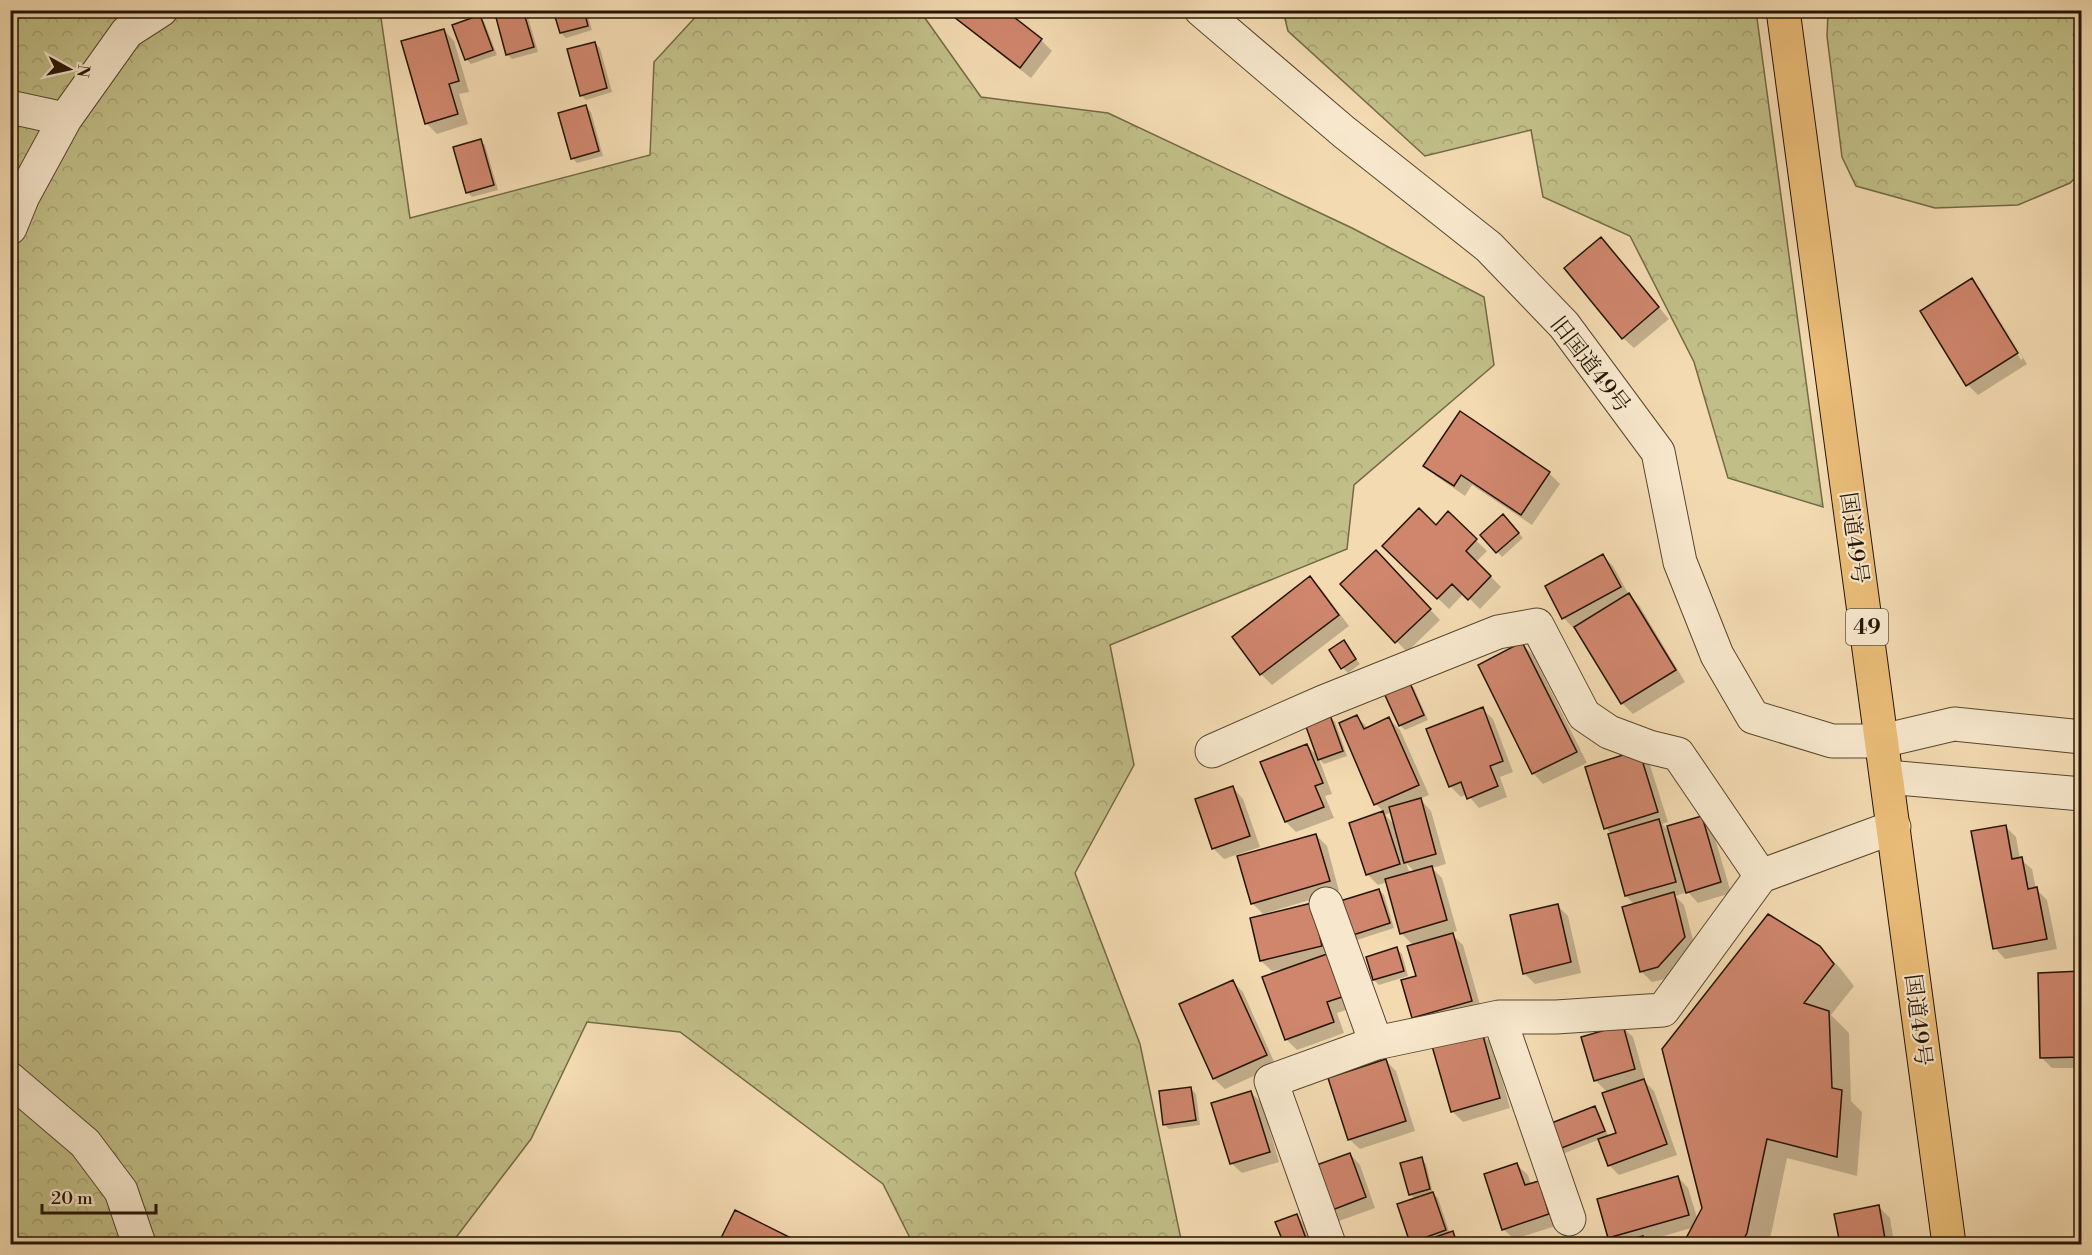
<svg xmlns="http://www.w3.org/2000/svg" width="2092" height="1255" font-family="'Libre Bodoni','Noto Serif JP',serif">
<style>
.forest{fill:url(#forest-crowns);stroke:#736945;stroke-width:1.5}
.shadow{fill:#0003;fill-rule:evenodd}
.building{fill:#cf866d;stroke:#251403;stroke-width:1.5}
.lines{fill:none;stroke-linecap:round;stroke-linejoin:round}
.minor-casing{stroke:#58462e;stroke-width:35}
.highway-casing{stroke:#251403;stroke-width:35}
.minor{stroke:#f7e7cc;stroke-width:33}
.highway{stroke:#eabd78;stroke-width:33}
.labels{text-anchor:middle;stroke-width:4.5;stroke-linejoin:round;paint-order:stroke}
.shield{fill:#f7e7cc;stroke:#64533f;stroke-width:1.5}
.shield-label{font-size:21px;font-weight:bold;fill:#251403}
.street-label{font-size:22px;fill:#251403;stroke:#f7e7cc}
</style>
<defs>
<pattern id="forest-crowns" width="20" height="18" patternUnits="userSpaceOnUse" patternTransform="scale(1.5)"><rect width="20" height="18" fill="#c1be87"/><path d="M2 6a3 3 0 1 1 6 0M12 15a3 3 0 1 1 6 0" fill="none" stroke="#a6a273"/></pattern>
</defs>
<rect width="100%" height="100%" fill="#f3dab1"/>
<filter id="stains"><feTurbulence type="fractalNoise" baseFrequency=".00333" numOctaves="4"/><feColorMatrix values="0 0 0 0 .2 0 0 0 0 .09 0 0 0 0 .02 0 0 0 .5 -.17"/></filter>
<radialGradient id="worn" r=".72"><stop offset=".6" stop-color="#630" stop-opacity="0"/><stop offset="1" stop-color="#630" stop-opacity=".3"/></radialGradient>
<path class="forest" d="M10 11H380L410 218 650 155 654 62 701 11H920L981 97 1108 113 1352 228 1484 297 1494 365 1354 485 1347 549 1110 645 1134 765 1075 873 1140 1044 1182 1244H913L883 1184 680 1032 587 1022 531 1139 451 1244H11Z
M1283 11H1756L1823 507 1728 478 1694 362 1630 236 1543 197 1531 130 1425 156 1288 31Z
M1828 11H2081V172L2070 183 2018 205 1935 208 1856 186 1842 157 1827 36Z"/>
<path class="shadow" d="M495 10H526L538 52 512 59 507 54Z
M555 10H586L592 30 566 38 561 33Z
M944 10H1002L1041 40 1052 51 1031 78Z
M479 16 484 21 497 55 471 64 466 59Z
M444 30 454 41 469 92 459 94 468 124 437 134 426 123Z
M595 43 600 48 612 92 586 100 581 95Z
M586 107 591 112 603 156 577 163 572 158Z
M480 140 485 145 498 190 472 197 467 192Z
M1601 239 1669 319 1634 348 1623 338Z
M1972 280 1982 291 2027 364 1978 395 1968 385ZM1978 290H1981L2023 358 2021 360Z
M1460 413 1549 473 1560 484 1532 525 1472 485 1465 496 1436 476 1425 465Z
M1448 513 1487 551 1476 562 1501 587 1480 609 1464 593 1449 609 1385 546 1436 527Z
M1508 521 1523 538 1502 557 1482 535Z
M1603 556 1613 566 1629 595 1639 605 1685 682 1633 714 1622 703 1576 628 1574 629 1564 618Z
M1386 563 1440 620 1407 652 1342 584Z
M1310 578 1321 589 1349 626 1272 685 1261 674 1234 637Z
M1343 642 1360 664 1348 673 1343 668Z
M1522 644 1533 655 1587 763 1543 784 1533 773Z
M1409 683 1414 688 1428 720 1405 730 1400 725Z
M1482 709 1493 719 1513 772 1500 777 1507 797 1479 808 1467 794 1461 797 1450 786Z
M1330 717 1335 722 1347 756 1324 764 1319 759 1332 794 1325 796 1334 818 1296 832 1286 822 1307 745 1318 757Z
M1357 717 1368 728 1389 719 1400 730 1429 795 1420 799 1431 811 1446 864 1432 868 1442 878 1457 931 1450 933 1463 945 1482 1012 1424 1028 1414 1018 1403 981 1418 977 1414 946 1401 933 1387 882 1378 885 1367 874 1351 824 1384 812 1376 804ZM1392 812 1395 825 1385 815ZM1406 863 1415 872 1410 874Z
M1639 751 1649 762 1668 822 1662 824 1670 832 1701 817 1712 828 1731 893 1698 903 1688 892 1675 896 1684 905 1695 948 1669 978 1652 982 1641 971 1635 905 1626 896 1612 834 1606 828Z
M1233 788 1243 799 1260 847 1224 859 1213 848Z
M2005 826 2016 837 2020 859 2032 869 2036 889 2047 900 2057 949 2005 959 1995 948Z
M1316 835 1327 846 1339 891 1263 914 1252 903Z
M1379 890 1384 895 1394 928 1357 940 1352 935Z
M1311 905 1352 1008 1337 1013 1344 1033 1297 1050 1286 1039 1283 969 1272 971 1261 961 1252 919Z
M1558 906 1568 916 1581 973 1535 984 1524 973Z
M1819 947 1840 968 1854 986 1831 1015 1849 1033 1851 1101 1862 1112 1857 1176 1787 1158 1769 1244H1685L1695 1227 1646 1241 1649 1244H1617L1610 1238 1599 1200 1678 1177 1688 1188 1698 1221Z
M1397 949 1402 954 1408 976 1379 985 1374 980Z
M2082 973V1068H2052L2042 1058Z
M1233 982 1243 992 1276 1066 1225 1089 1214 1079 1181 1005Z
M1622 1027 1633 1037 1645 1079 1643 1080 1654 1091 1677 1155 1619 1175 1609 1165 1600 1139 1565 1153 1561 1148 1594 1108 1599 1113 1609 1137 1618 1134 1608 1093 1595 1080Z
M1481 1033 1492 1044 1510 1108 1463 1122 1452 1111Z
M1386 1061 1396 1071 1415 1131 1360 1149 1349 1139Z
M1191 1089 1196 1094 1200 1125 1169 1129 1164 1124Z
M1251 1093 1262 1103 1279 1162 1242 1173 1231 1163Z
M1350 1154 1360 1165 1375 1208 1339 1221 1328 1211Z
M1421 1159 1426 1164 1433 1194 1438 1198 1450 1234 1452 1233 1463 1244H1414L1411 1242 1415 1199 1410 1194Z
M1517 1165 1528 1175 1531 1185 1549 1193 1559 1225 1514 1239 1503 1229Z
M1879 1207 1890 1218 1894 1244H1841L1836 1215Z
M736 1212 800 1244H720Z
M1297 1216 1307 1227 1314 1244H1285L1277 1223Z"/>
<path class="building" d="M494 10H523L534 47 506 55Z
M553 10H584L588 26 560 33Z
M945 10H1005L1042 39 1020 68Z
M480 15 493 50 465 60 452 25Z
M444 29 459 81 449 84 458 114 425 124 401 41Z
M595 42 607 88 580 96 567 49Z
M586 105 599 151 571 159 558 113Z
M481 139 494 185 466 193 453 147Z
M1601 237 1659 307 1622 339 1564 268Z
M1972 278 2018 353 1966 386 1920 311Z
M1460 411 1550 472 1521 515 1461 475 1454 486 1423 466Z
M1419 508 1436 525 1448 511 1477 539 1466 551 1491 576 1468 600 1452 584 1437 599 1382 546Z
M1503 514 1519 533 1496 553 1480 535Z
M1376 550 1431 609 1395 643 1340 584Z
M1603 554 1621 587 1562 619 1545 586Z
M1310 576 1339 615 1260 675 1232 637Z
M1629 593 1676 670 1621 704 1574 627Z
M1344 640 1356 659 1341 669 1329 650Z
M1522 642 1577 752 1532 774 1478 665Z
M1409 681 1424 715 1399 726 1384 693Z
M1483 707 1503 761 1490 766 1498 786 1467 799 1461 782 1449 787 1426 729Z
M1330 715 1343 751 1318 760 1305 724Z
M1357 715 1364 729 1389 717 1419 785 1374 805 1339 723Z
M1307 744 1323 783 1315 786 1324 807 1285 822 1260 762Z
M1639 750 1658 812 1604 829 1585 767Z
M1233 786 1250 836 1212 849 1195 799Z
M1421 798 1436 854 1404 863 1389 807Z
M1383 811 1400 864 1366 875 1349 823Z
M1702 816 1721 882 1686 893 1667 826Z
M1659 819 1676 882 1625 896 1608 834Z
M2006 825 2012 859 2022 857 2028 889 2037 887 2047 939 1993 949 1971 831Z
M1316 834 1330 881 1251 904 1237 856Z
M1432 866 1447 920 1400 934 1385 879Z
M1379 889 1390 923 1350 936 1340 901Z
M1674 892 1685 937 1658 967 1640 972 1622 907Z
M1312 903 1322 946 1260 961 1250 918Z
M1558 904 1571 962 1523 974 1510 915Z
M1768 914 1820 946 1834 964 1804 1003 1829 1011 1832 1088 1842 1090 1837 1157 1767 1139 1747 1233 1741 1244H1683L1702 1208 1662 1049Z
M1453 933 1472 1001 1412 1018 1401 980 1416 976 1407 946Z
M1397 947 1404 971 1373 980 1366 957Z
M1327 954 1342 997 1327 1002 1334 1022 1285 1040 1262 977Z
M2082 971V1021L2079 1022 2081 1057 2040 1058 2038 973Z
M1233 980 1267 1055 1213 1079 1179 1004Z
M1623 1025 1635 1069 1594 1081 1581 1037Z
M1482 1032 1500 1098 1451 1112 1432 1046Z
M1386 1059 1406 1121 1348 1140 1328 1078Z
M1644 1079 1667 1144 1608 1166 1598 1139 1616 1133 1602 1093Z
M1191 1087 1196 1120 1163 1125 1159 1091Z
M1251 1091 1270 1152 1230 1164 1211 1103Z
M1595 1106 1605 1131 1559 1149 1549 1124Z
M1350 1153 1366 1197 1327 1212 1311 1167Z
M1422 1157 1430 1189 1409 1195 1400 1163Z
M1517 1163 1525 1185 1539 1181 1549 1214 1502 1230 1484 1174Z
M1678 1176 1689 1215 1608 1238 1597 1199Z
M1433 1192 1446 1230 1410 1243 1397 1204Z
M1879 1205 1886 1244H1840L1834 1214Z
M735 1210 803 1244H718Z
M1297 1214 1308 1244H1284L1275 1222Z
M1453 1231 1457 1244H1415Z
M1643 1236 1646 1244H1615Z
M1562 1240 1563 1244H1544Z"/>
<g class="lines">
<g class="minor-casing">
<path id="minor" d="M1201 10 1344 132 1489 247 1564 325 1658 452 1680 562 1717 655 1753 717 1832 741H1882L1954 724 2082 737
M10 107 65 119
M10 228 23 196 65 119 127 32 161 10
M1212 751 1323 702 1498 632 1537 625 1584 715 1609 732 1649 747 1678 754 1761 876
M1887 777 2082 794
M1326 904 1376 1043
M1499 1017 1569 1219
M10 1079 85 1143 121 1191 139 1244
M1329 1244 1271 1081 1376 1043 1499 1017H1556L1663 1010 1761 876 1894 827"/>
</g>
<g class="highway-casing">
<path id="highway" d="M1783 10 1949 1244"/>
</g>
<use href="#minor" class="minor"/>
<use href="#highway" class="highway"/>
</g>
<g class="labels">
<rect class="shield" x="1846" y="609" width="42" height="36" rx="4.5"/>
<g class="shield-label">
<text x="1867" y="634">49</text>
</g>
<g class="street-label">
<text transform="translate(1591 364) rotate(52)" y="8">旧国道49号</text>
<text transform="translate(1855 538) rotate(82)" y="8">国道49号</text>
<text transform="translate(1919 1020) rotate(83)" y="8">国道49号</text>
</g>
</g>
<rect width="2092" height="1255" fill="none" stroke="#f3dab1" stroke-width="36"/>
<rect x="12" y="12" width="2068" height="1231" fill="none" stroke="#251403" stroke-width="3"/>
<rect x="18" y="18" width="2056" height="1219" fill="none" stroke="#251403" stroke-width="1.5"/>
<g transform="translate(69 69) rotate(98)" stroke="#f7e7cc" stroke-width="4.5" paint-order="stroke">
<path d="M0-4.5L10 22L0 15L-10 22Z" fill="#251403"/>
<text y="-9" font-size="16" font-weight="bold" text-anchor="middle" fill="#251403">N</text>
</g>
<path d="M42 1204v9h114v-9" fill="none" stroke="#251403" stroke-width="3"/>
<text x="51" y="1204" font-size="18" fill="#251403" stroke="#f7e7cc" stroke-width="4.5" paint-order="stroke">20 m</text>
<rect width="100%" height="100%" filter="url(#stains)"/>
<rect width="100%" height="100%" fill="url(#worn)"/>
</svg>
